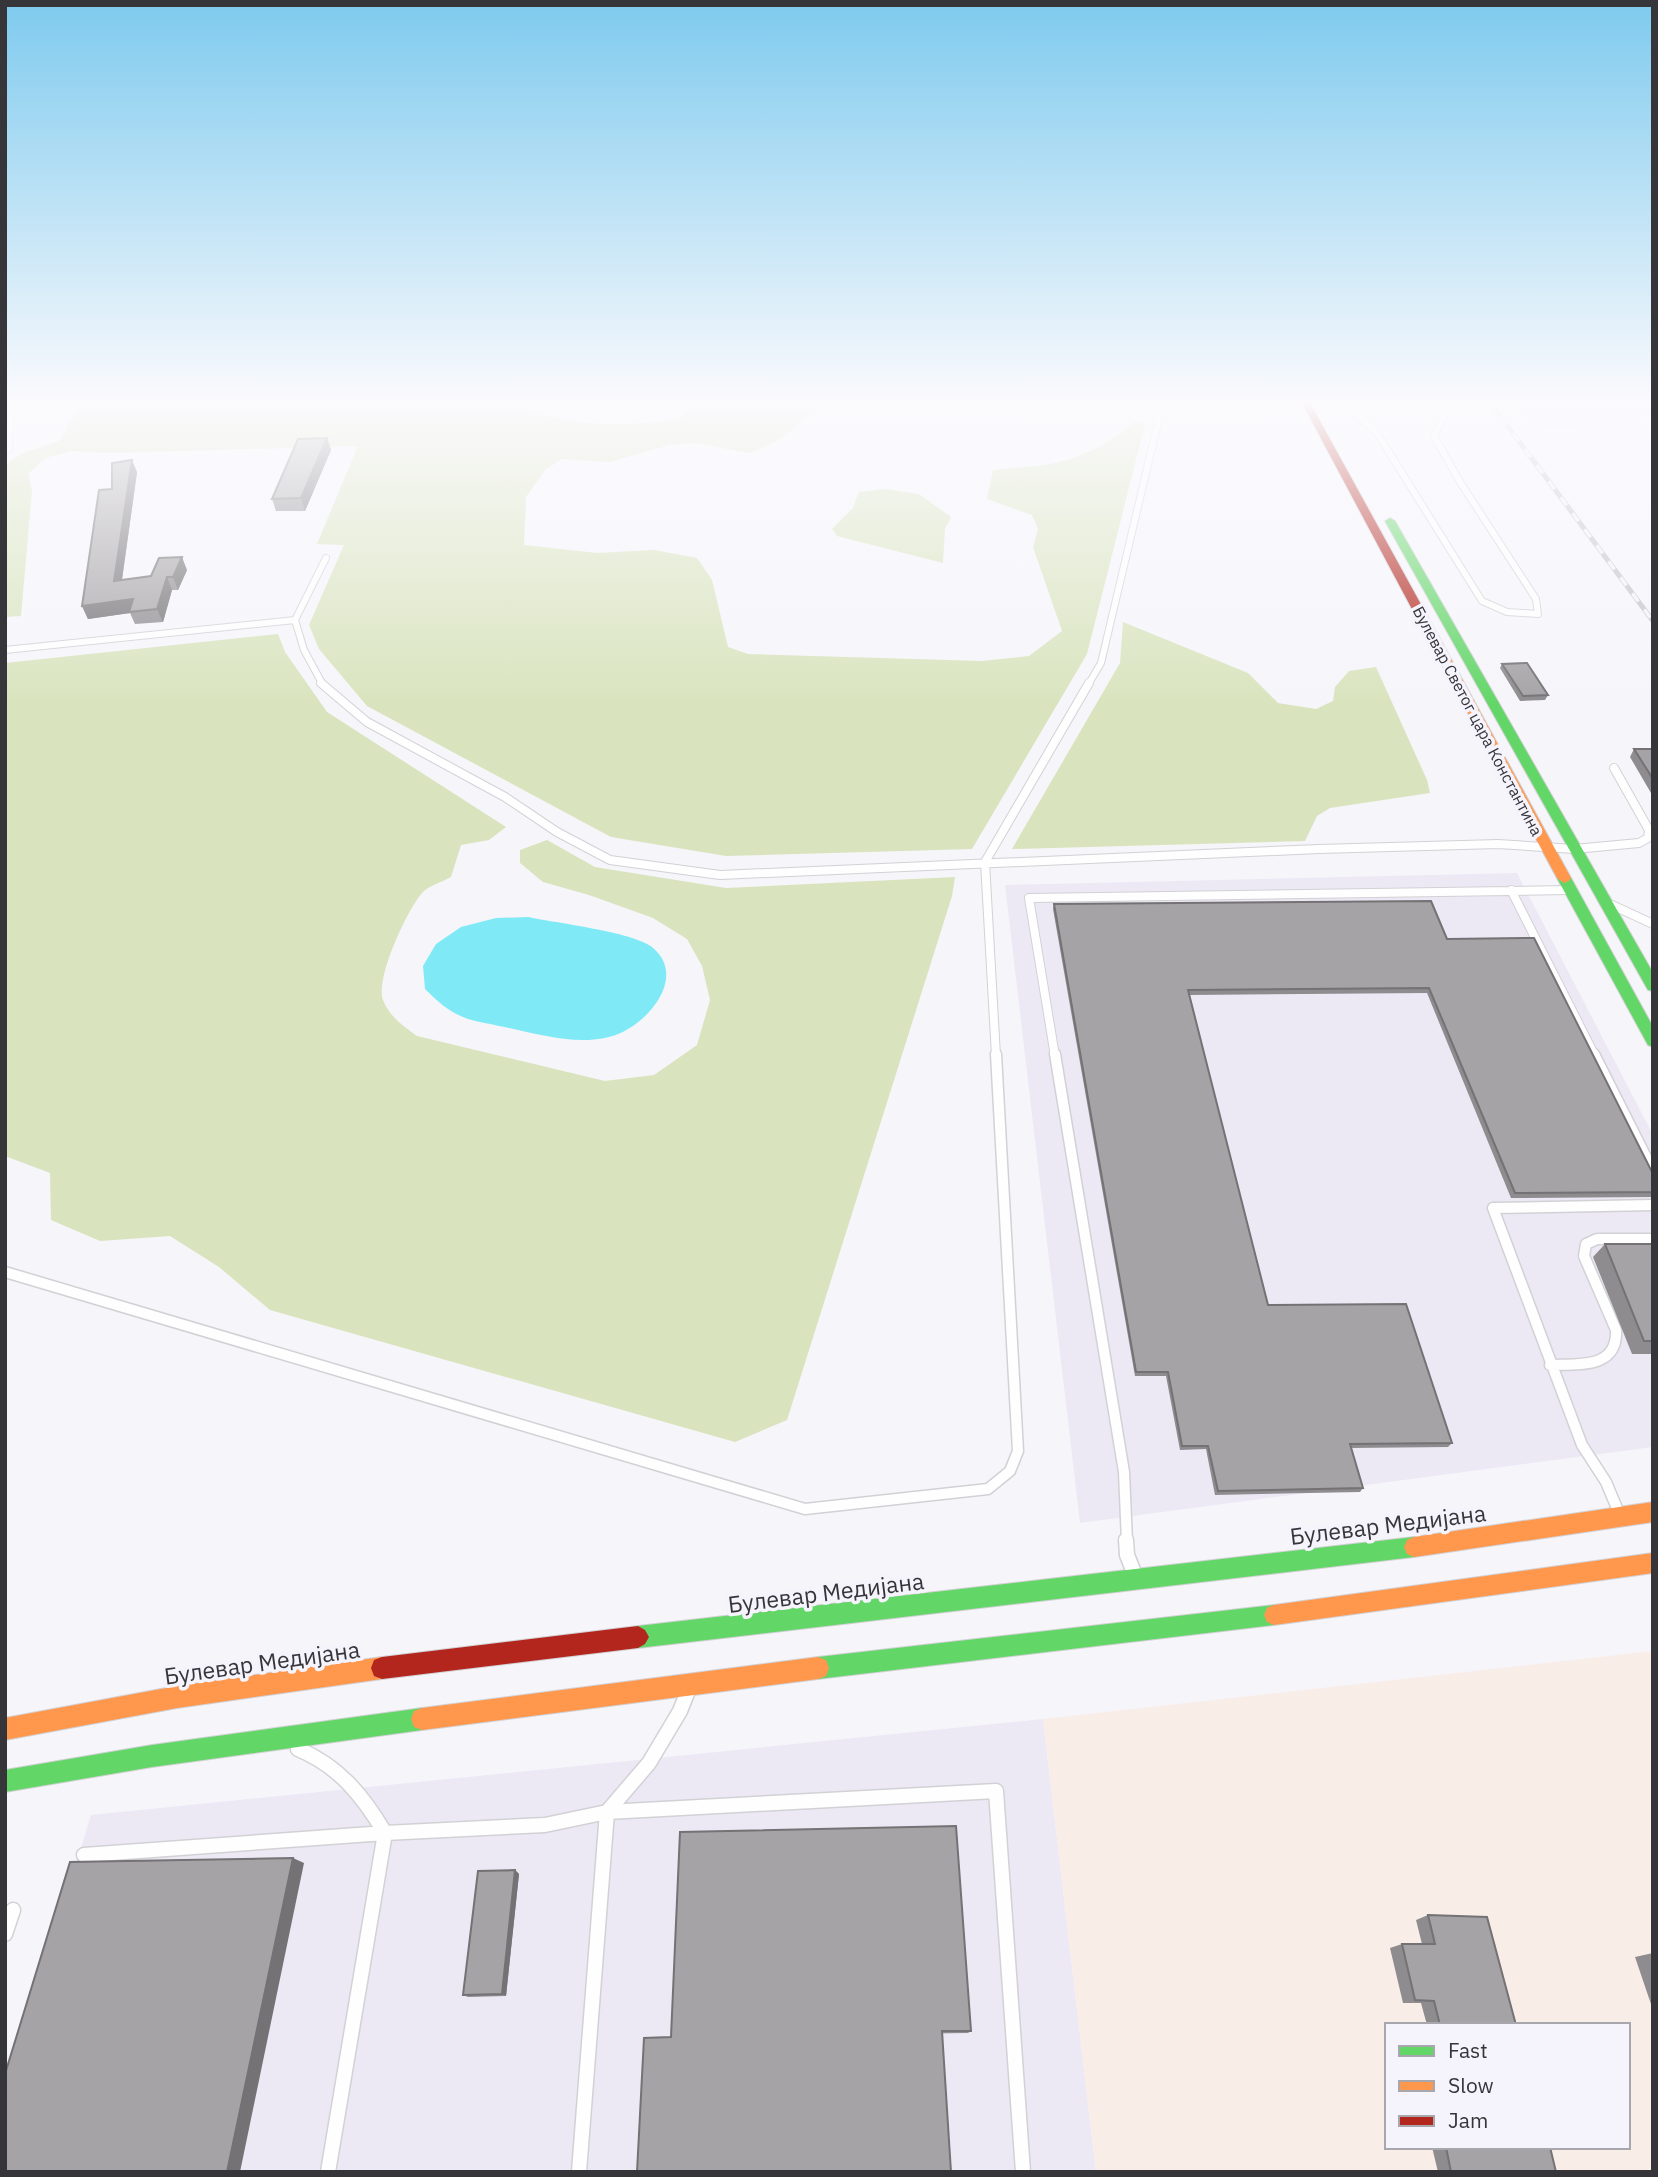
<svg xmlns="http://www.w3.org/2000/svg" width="1658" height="2177" font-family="'IBM Plex Sans',sans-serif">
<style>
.built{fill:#ece9f5}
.education{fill:#f8ede7;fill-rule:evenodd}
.green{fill:#d9e4be}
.water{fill:#7feaf6}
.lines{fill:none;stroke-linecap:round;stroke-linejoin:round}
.lane-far3-casing{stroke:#d2d1d5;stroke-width:8}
.lane-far2-casing{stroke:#d2d1d5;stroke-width:10}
.lane-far1-casing{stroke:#d2d1d5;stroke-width:13}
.lane-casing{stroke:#d2d1d5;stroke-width:17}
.fast-casing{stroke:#d2d1d5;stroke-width:2}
.slow-casing{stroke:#d2d1d5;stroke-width:2}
.jam-casing{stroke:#d2d1d5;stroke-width:2}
.lane-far3{stroke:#fefefe;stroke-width:6}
.lane-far2{stroke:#fefefe;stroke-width:8}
.lane-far1{stroke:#fefefe;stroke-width:10}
.lane{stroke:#fefefe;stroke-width:14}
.fast{fill:#63d668;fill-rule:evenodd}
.slow{fill:#ff974d;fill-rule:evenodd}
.jam{fill:#b3261e;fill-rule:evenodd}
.rail-casing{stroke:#c3c3c4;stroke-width:5}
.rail{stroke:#f5f3fc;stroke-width:3.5;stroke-dasharray:10;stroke-linecap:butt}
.wall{fill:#8e8c8f}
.shaded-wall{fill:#747274}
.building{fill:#a5a3a6;stroke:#747274;stroke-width:2}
.labels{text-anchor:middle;stroke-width:7;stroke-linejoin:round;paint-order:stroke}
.far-street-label{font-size:16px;fill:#363539;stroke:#f5f3fc}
.near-street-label{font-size:23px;fill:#363539;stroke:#f5f3fc}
</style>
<rect width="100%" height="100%" fill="#f6f5fa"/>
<path class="built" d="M1513 401H1653V416L1537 431Z
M1517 873 1653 1135V1447L1080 1523 1005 885Z
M1043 1719 1096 2172H5V2096L91 1815Z"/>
<path class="education" d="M1653 1651V2172H1096L1043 1719ZM1387 2025H1628V2147H1387Z"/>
<path class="green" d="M83 401H533L535 413C590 427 624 426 680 419L698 401H814L816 407 796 427 775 442 749 453 696 443 669 445 610 462 562 459 545 470 526 497 524 545 597 553 654 550 697 558 712 580 728 647 748 654 982 661 1029 656 1062 631 1033 547 1038 529 1032 515 987 499 993 470C1058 464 1081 465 1134 422L1145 424 1087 654 972 849 726 856 611 837 367 706 319 649 309 625 344 545 317 544 358 446 108 453 72 451 45 458 28 474 32 490 21 616 5 617V464L23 453 59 441Z
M885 489 919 494 951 517 945 529 943 563 837 536 832 529 853 508 859 492Z
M1123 622 1248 673 1278 703 1316 709 1333 701 1335 687 1349 671 1376 667 1427 780 1430 793 1330 808 1317 816 1305 841 1012 849 1120 663Z
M278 634 285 652 327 712 506 827 489 840 461 845 451 877C442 882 428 886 422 893 407 910 375 979 383 1000 389 1016 404 1027 417 1036L605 1081 654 1075 697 1045 710 1000 702 966 687 939 653 918 589 895 543 882 520 863V850L547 840 595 867 726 888 955 877 952 896 787 1420 735 1442 270 1310 219 1267 170 1236 100 1241 51 1220 50 1173 5 1156V663Z"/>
<path class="water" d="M528 917C556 923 633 932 652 947 690 978 644 1029 609 1037 573 1046 535 1033 499 1026 488 1023 474 1022 463 1017 448 1011 436 1000 425 989L423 966 436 944 461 927 496 918Z"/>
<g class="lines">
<g class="lane-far3-casing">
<path id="lane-far3" d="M1347 401 1352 410 1377 433 1482 601 1507 612 1538 614 1536 599 1460 482 1434 436 1445 414 1438 401
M5 451 9 448 11 401
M5 650 295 620
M323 685 304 650 295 620 326 558
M1088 685 1101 663 1163 401"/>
</g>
<g class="lane-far2-casing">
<path id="lane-far2" d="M321 683 367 722 505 797 557 832 610 860 720 875 1319 849 1498 844 1574 849 1639 843 1648 838 1649 830 1614 768
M1511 890 1595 1056
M1612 905 1653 924
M996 1056 985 862 1089 683
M1055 1056 1029 898 1569 890"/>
</g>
<g class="lane-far1-casing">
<path id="lane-far1" d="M1055 1054 1124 1472 1127 1542
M1594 1054 1653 1171
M5 1272 805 1509 988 1489 1010 1471 1018 1451 996 1054
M1550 1365C1579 1364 1618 1369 1616 1330L1584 1256 1586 1244 1597 1239H1653
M1619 1513 1606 1482 1582 1445 1493 1208 1653 1205"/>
</g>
<g class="lane-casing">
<path id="lane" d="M1126 1540 1127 1555 1135 1575
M298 1749C339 1766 363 1796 385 1833L328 2172
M84 1855 385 1833 545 1825 607 1812 996 1791 1023 2172
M5 1934 13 1910
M579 2172 607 1812 649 1763 680 1711 688 1691"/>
</g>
<g class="fast-casing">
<path id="fast" d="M1390 518 1395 521 1653 973V991L1648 990 1385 521Z
M1564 873 1571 878 1653 1027V1047L1648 1045 1557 878Z
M1414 1537 1421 1540 1424 1547 1421 1554 1414 1557 638 1648 631 1644 627 1637 631 1630 638 1626Z
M1274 1605 1281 1608 1284 1615 1281 1622 1274 1625 818 1679 810 1676 807 1668 810 1660 818 1657Z
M422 1708 430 1711 433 1719 430 1727 422 1730 152 1767 5 1792V1770L152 1745Z"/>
</g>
<g class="slow-casing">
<path id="slow" d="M1434 636 1440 639 1571 878 1569 881 1564 883 1557 878 1428 639Z
M1653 1502V1522L1414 1557 1407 1554 1404 1547 1407 1540 1414 1537Z
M1653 1553V1573L1274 1625 1267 1622 1264 1615 1267 1608 1274 1605Z
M382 1657 390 1660 393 1668 390 1676 382 1679 177 1708 5 1740V1718L177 1686Z
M818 1657 826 1660 829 1668 826 1676 818 1679 422 1730 414 1727 411 1719 414 1711 422 1708Z"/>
</g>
<g class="jam-casing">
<path id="jam" d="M1301 401H1309L1440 639 1438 641 1428 639Z
M638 1626 645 1630 649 1637 645 1644 638 1648 382 1679 374 1676 371 1668 374 1660 382 1657Z"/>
</g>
<use href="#lane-far3" class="lane-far3"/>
<use href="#lane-far2" class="lane-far2"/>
<use href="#lane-far1" class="lane-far1"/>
<use href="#lane" class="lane"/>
<use href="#fast" class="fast"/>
<use href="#slow" class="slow"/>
<use href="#jam" class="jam"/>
<g class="rail-casing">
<path id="rail" d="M1489 401 1653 621"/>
</g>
<use href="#rail" class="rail"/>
</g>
<path class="wall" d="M327 438 331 450 305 511H276L272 499Z
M137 472 122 580 187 570 178 590H172L163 622 135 624 130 613 88 619 82 606 112 489Z
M1502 664 1548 695 1545 700 1520 701 1500 668Z
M1634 749H1653V793H1651L1630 757Z
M1054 904 1447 939 1653 1174V1197L1511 1198 1427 993 1189 995 1268 1305 1452 1443 1448 1447 1351 1448 1363 1488 1360 1492 1215 1495 1206 1449 1180 1450 1166 1376H1135L1053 909Z
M1605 1244H1653V1354H1632L1593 1257Z
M515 1870 519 1874 506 1996 468 1997 463 1995Z
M1428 1915 1516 2025H1427L1421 2003H1403L1390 1948 1402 1944H1422L1416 1920Z
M1653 1953V2010L1635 1957Z
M971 2031 968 2033 671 2037Z
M1432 2147H1550L1556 2172H1438Z"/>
<path class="shaded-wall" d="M327 438 331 450 305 511 301 498Z
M132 460 137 472 120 593 114 581Z
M182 557 187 570 178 590 173 577Z
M167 577 172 590 163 622 157 609Z
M133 599 129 612 130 613 88 619 82 606Z
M293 1858 304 1863 240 2172H227Z
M515 1870 519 1874 506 1996 502 1994Z"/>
<path class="building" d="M327 438 301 498 272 499 298 439Z
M132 460 114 581 151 576 159 558 182 557 173 577H167L157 609 129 612 133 599 82 606 99 490 112 489V463Z
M1527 663 1548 695 1523 696 1502 664Z
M1634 749H1653V779Z
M1431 901 1447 939 1534 938 1653 1174V1192L1515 1193 1429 988 1188 990 1268 1305 1406 1304 1452 1443 1350 1444 1363 1488 1218 1491 1208 1446H1182L1168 1372H1136L1054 904Z
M1605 1244H1653V1341H1644Z
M956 1826 971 2031H942L951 2172H637L644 2038 671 2037 680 1832Z
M293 1858 227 2172H5V2074L70 1862Z
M515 1870 502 1994 463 1995 478 1871Z
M1428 1915 1487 1917 1516 2025H1440L1434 2001 1415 2000 1402 1944H1435Z
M1446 2147H1550L1556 2172H1451Z"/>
<linearGradient id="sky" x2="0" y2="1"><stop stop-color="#7ecaee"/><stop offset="0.57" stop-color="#fbfafd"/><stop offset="1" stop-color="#fbfafd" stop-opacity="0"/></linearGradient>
<rect width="1658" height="705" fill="url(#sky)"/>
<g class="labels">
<g class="far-street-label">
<text transform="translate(1478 721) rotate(62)" y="6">Булевар Светог цара Константина</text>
</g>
<g class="near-street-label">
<text transform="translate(1388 1525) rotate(-7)" y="8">Булевар Медијана</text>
<text transform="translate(826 1593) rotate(-7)" y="8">Булевар Медијана</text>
<text transform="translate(262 1663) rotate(-8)" y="8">Булевар Медијана</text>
</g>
</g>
<rect width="1658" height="2177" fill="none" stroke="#363539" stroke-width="14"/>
<rect x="1385" y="2023" width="245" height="126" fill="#f5f3fc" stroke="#a9a7ae" stroke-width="2"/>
<rect x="1399" y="2046" width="35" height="10" fill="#63d668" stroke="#a9a7ae" stroke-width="2"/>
<text x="1448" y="2058" font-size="21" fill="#363539">Fast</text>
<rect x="1399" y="2081" width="35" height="10" fill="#ff974d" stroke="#a9a7ae" stroke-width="2"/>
<text x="1448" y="2093" font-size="21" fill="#363539">Slow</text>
<rect x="1399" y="2116" width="35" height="10" fill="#b3261e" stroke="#a9a7ae" stroke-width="2"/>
<text x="1448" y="2128" font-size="21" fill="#363539">Jam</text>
</svg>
